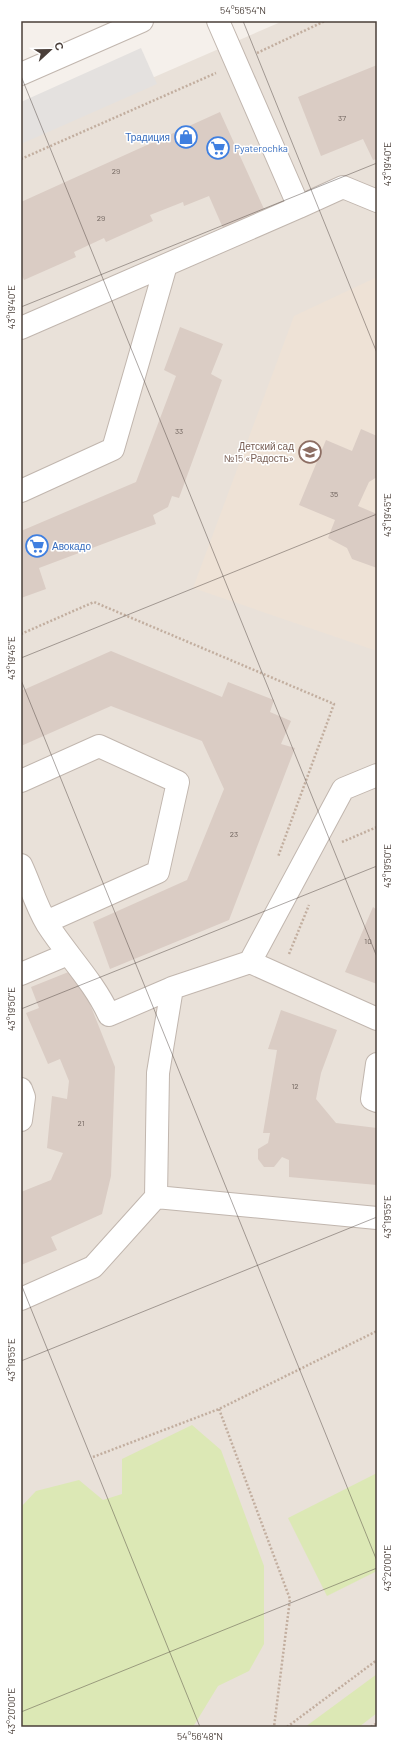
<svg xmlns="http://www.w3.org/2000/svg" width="398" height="1748" font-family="Barlow,sans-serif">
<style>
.residential{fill:#e9e1d9}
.education{fill:#eee2d6}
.green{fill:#dce8b5}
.parking{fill:#e4e1df}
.building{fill:#daccc4}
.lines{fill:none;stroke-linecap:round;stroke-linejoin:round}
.minor-casing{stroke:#c1b6ae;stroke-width:24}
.path{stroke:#c2ae9f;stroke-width:2.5;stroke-dasharray:2 2;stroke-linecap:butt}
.minor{stroke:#fff;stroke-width:22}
.ticks{fill:none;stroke:#4a3f39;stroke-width:1;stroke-opacity:0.45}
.labels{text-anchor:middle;stroke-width:3;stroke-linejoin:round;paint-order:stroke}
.number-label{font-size:8px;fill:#6e625c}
.shop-label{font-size:10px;fill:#366cbe;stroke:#fff;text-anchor:start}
.education-label{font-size:10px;fill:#785e54;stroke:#fff;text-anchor:end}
.neatline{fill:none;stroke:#4a3f39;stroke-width:1.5}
.ticks-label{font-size:10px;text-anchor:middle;fill:#4a3f39}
</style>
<rect width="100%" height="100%" fill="#f5f0eb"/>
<path class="residential" d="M283 21H377V1727H21V135Z"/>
<path class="education" d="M377 277V651L193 588 294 316Z"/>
<path class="green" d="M192 1425 221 1450 264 1566V1644L249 1671 218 1686 193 1727H21V1507L36 1491 79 1480 103 1500 122 1494V1459Z
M377 1473V1571L327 1596 288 1518Z
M377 1674V1713L359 1727H305Z"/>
<path class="parking" d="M141 48 157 84 21 144V102Z"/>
<path class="building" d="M377 65V159L373 160 363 139 321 156 298 97Z
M220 112 264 209 223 228 209 196 184 206 183 202 150 215 153 221 106 242 104 238 74 252 76 257 24 280 21 273V202Z
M180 327 223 344 211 374 222 380 179 498 172 496 168 507 153 515 156 524 39 568 46 589 21 598V531L136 482 176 376 164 370Z
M361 429 377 436V477L369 482 358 506 377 514V568L352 559 347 548 328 538 335 520 299 505 326 440 352 451Z
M111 651 222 697 228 682 274 700 270 712 291 721 281 744 295 748 229 920 110 969 93 922 187 880 224 789 202 741 111 706 21 746V691Z
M373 907 377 910V984L345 972Z
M76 969 115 1067 111 1176 102 1214 51 1237 57 1250 21 1265V1192L51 1180 63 1153 47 1148 52 1096 67 1099 69 1081 60 1059 48 1064 26 1013 39 1008 31 987Z
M281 1010 337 1030 321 1073 316 1099 336 1123 377 1128V1185L289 1177V1160L282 1157 274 1167H264L258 1159V1149L268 1143 270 1133H263L277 1050 268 1049Z"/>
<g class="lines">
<g class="minor-casing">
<path id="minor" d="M21 74 142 21
M299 207 343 187 377 201
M21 328 299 207 218 21
M21 491 113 449 166 265
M21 781 99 746 178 782 158 872 46 922
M21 865C30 884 36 906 47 924 67 955 94 982 109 1015L172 988
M250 962 377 1019
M21 974 68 954
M377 1064 372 1099 377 1101
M21 1089 24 1097 21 1120
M156 1197 377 1218
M21 1299 93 1267 156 1197 158 1073 172 988 250 962 343 789 377 775"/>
</g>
<path class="path" d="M257 53 325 21
M21 159 216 73
M21 634 94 602 334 704 278 857
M342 842 377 827
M289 954 309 905
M219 1409 290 1599 274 1727
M93 1457 219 1409 377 1331
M287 1727 377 1660
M371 1727 377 1723"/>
<use href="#minor" class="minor"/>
</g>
<path class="ticks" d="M243 21 377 353M21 76 377 957M21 307 377 163M21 658 377 514M21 680 377 1561M21 1009 377 866M21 1284 200 1727M21 1361 377 1217M21 1712 377 1568"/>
<defs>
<g id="shop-ring" transform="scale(1.15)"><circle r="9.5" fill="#fff" stroke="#3f7fe0" stroke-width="1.5"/><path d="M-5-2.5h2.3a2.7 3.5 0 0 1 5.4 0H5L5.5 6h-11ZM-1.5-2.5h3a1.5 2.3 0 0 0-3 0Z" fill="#3f7fe0"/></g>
<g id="supermarket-ring" transform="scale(1.15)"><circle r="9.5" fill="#fff" stroke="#3f7fe0" stroke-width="1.5"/><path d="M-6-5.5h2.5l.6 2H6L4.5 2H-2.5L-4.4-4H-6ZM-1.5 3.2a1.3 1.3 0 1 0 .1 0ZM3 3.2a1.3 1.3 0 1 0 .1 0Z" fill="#3f7fe0"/></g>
<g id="school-ring" transform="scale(1.15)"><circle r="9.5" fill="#fff" stroke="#8d6e63" stroke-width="1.5"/><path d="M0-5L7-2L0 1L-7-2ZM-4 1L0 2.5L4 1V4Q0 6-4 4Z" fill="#8d6e63"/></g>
</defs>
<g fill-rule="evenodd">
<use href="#shop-ring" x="186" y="137"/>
<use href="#supermarket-ring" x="218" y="148"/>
<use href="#school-ring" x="310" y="452"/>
<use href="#supermarket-ring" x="37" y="546"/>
</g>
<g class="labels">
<g class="number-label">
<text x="342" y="121">37</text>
<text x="116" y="174">29</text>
<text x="101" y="221">29</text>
<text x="179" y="434">33</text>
<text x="334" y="497">35</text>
<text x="234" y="837">23</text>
<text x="368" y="944">10</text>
<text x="295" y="1089">12</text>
<text x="81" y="1126">21</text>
</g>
<g class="shop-label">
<text x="170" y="141" text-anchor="end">Традиция</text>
<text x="234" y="152">Pyaterochka</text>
<text x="52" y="550">Авокадо</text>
</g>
<g class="education-label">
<text x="294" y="450">Детский сад<tspan x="294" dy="12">№15 «Радость»</tspan></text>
</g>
</g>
<rect width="398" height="1748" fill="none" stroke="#ffffff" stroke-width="44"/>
<g transform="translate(50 50) rotate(68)" stroke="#ffffff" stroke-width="3" paint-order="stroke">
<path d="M0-3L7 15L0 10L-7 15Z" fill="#4a3f39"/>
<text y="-6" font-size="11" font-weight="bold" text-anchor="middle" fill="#4a3f39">С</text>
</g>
<rect x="22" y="22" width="354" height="1704" class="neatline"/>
<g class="ticks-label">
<text x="243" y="14">54°56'54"N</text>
<text transform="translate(387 164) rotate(-90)" y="4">43°19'40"E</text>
<text transform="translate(11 307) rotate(-90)" y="4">43°19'40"E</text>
<text transform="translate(387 515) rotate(-90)" y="4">43°19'45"E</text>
<text transform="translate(11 658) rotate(-90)" y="4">43°19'45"E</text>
<text transform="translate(387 866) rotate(-90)" y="4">43°19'50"E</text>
<text transform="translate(11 1009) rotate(-90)" y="4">43°19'50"E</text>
<text transform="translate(387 1217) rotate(-90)" y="4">43°19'55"E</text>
<text transform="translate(11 1360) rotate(-90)" y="4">43°19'55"E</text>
<text transform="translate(387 1568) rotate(-90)" y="4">43°20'00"E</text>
<text transform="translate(11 1711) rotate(-90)" y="4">43°20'00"E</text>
<text x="200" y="1740">54°56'48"N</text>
</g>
</svg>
